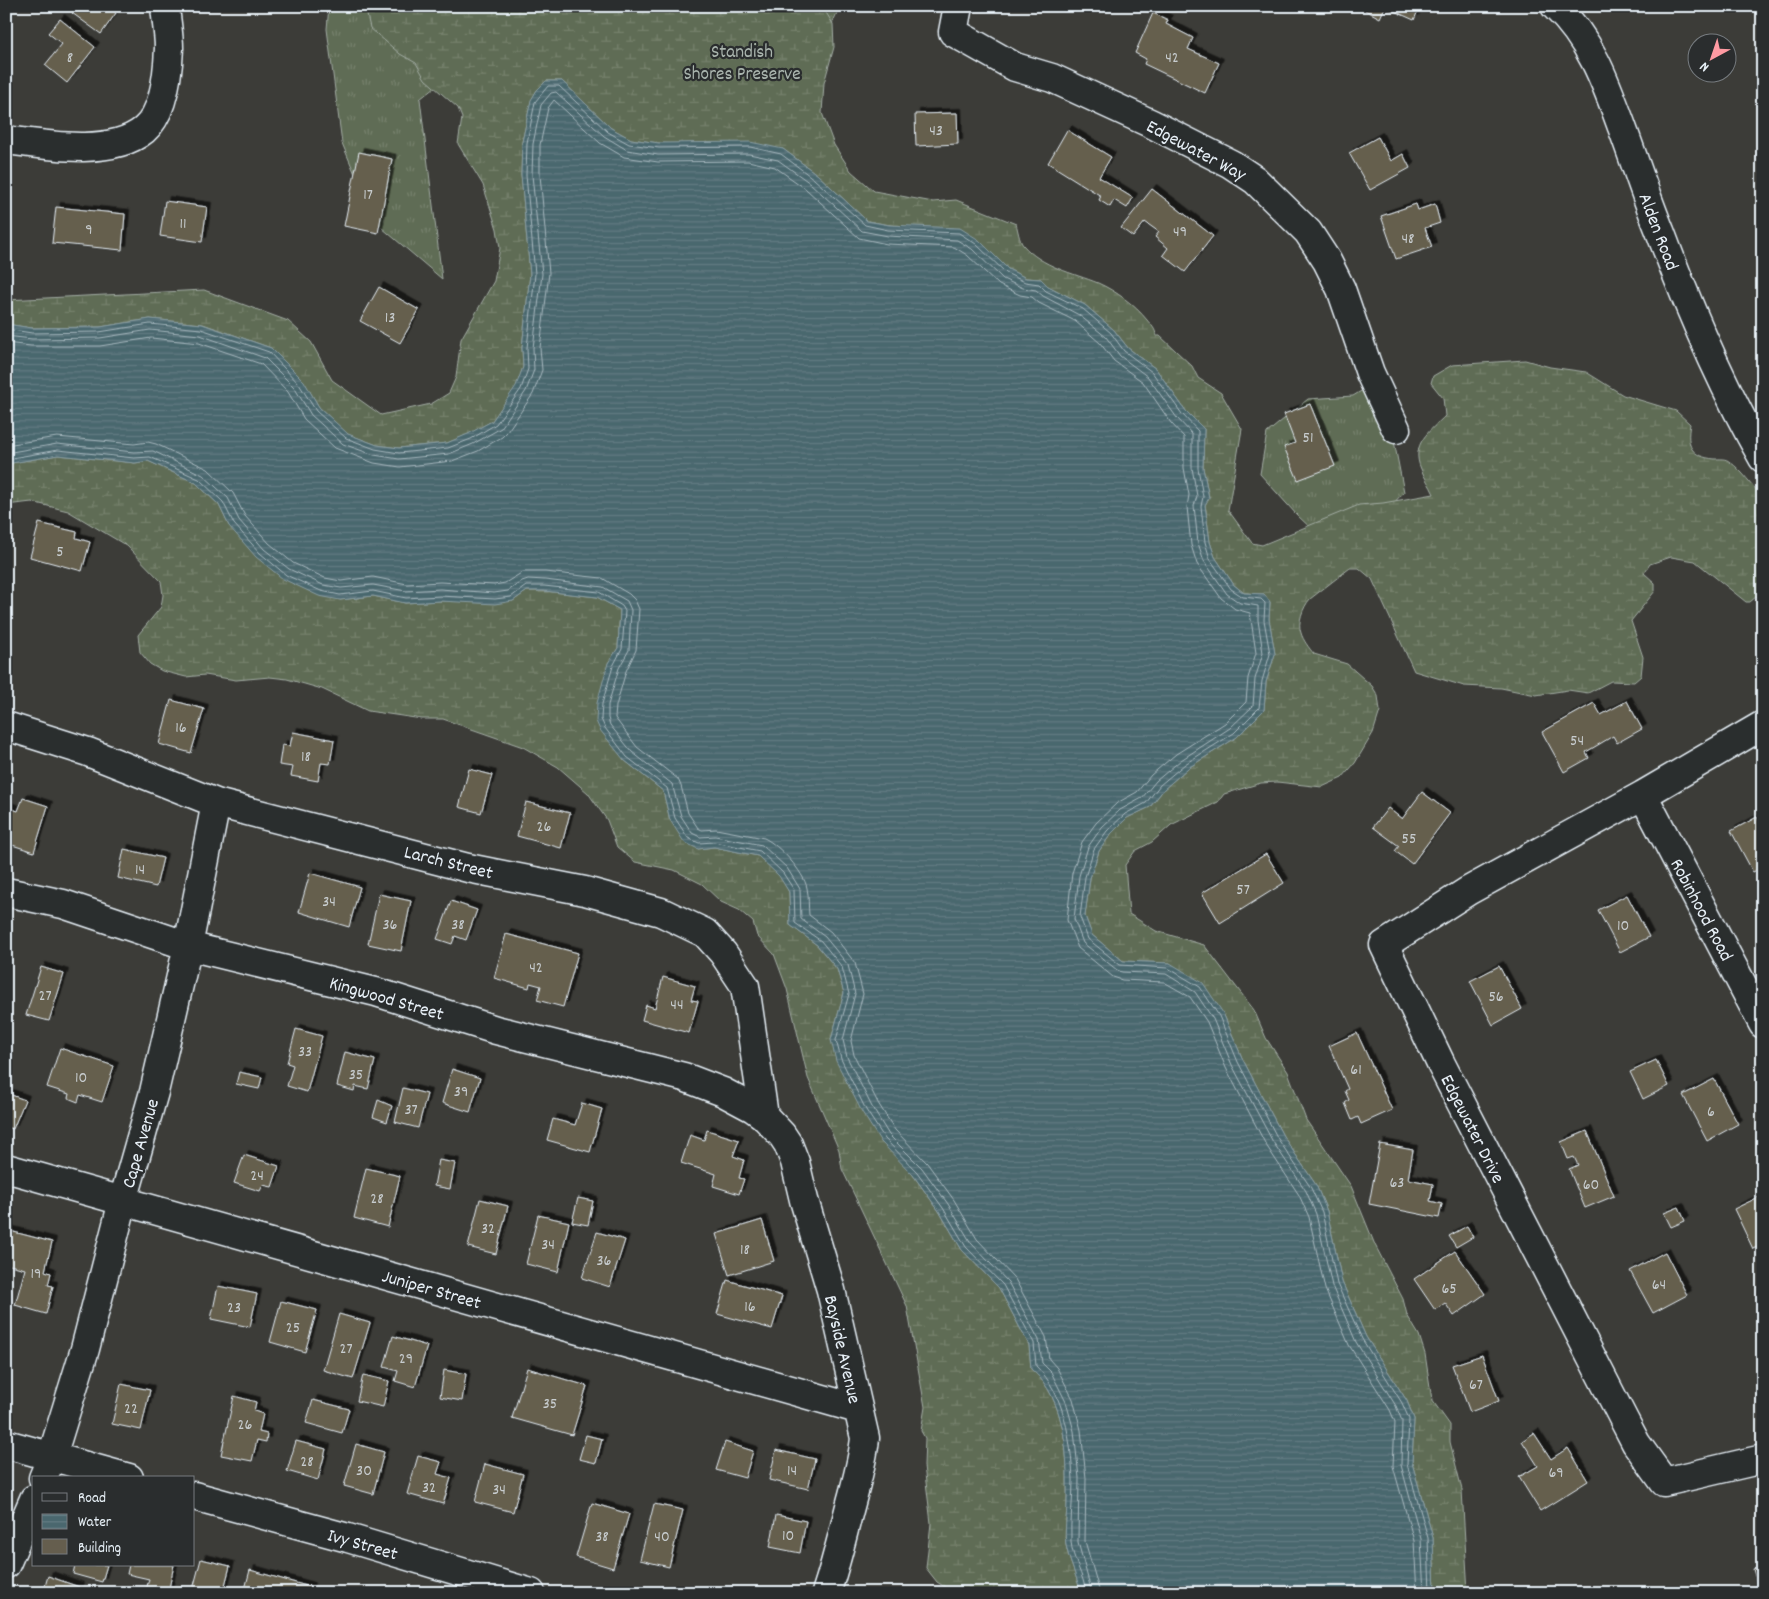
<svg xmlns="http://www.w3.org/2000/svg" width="1769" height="1599" font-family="Dekko,sans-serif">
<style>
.grass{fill:url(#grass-tufts);stroke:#a4aea6}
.wetland{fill:url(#wetland-marsh);stroke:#a4aea6}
.water{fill:url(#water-rules);stroke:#899ea5}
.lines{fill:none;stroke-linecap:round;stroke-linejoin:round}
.shore{stroke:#a9bac1;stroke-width:1}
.building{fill:#655e4e;stroke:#e8f1f8;filter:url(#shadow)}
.minor-casing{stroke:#e8f1f8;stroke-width:31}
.minor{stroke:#2a2d2e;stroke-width:28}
.labels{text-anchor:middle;stroke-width:4.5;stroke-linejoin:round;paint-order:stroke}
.number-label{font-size:16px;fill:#c7ccce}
.park-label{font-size:19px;fill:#aab5ae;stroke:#2a2d2e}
.street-label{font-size:19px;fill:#e8f1f8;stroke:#2a2d2e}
</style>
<defs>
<pattern id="grass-tufts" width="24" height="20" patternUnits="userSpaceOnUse" patternTransform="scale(1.25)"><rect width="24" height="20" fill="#5f6c54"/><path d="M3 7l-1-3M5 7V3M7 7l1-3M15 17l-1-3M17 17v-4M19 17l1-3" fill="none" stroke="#76816d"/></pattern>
<pattern id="wetland-marsh" width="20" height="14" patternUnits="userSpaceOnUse" patternTransform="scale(1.25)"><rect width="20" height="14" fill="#5f6c54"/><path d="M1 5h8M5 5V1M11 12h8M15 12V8" fill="none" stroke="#76816d"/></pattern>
<pattern id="water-rules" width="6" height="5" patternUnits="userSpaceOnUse" patternTransform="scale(1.25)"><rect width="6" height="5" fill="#4a676e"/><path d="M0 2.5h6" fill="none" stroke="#647d83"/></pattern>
<filter id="shadow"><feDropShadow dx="4.5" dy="-4.5" stdDeviation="0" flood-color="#0009"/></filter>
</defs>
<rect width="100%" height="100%" fill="#3c3c38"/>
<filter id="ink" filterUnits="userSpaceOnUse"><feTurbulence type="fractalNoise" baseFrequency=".02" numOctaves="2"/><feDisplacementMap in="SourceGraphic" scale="10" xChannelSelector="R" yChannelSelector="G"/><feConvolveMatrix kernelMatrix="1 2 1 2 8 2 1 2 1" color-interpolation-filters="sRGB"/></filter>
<g filter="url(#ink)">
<path class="grass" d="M329 6H840L813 67 467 61 420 99 442 279 375 222 342 143 327 29Z
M1371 385 1393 436 1404 492 1342 558 1296 514 1260 474 1267 433 1308 399 1353 396Z"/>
<path class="wetland" d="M365 6H822L833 24 834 47 824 83 822 113 834 145 851 171 874 191 933 202 956 200 1016 224C1018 230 1019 240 1023 245 1042 267 1073 273 1098 283 1116 291 1135 305 1147 320 1151 325 1156 329 1156 336H1160L1192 366 1198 378 1221 393 1242 429 1228 510 1252 543 1262 545 1359 505 1383 503 1434 494C1430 485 1424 477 1421 469 1410 444 1430 431 1445 416L1443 398 1431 383 1433 376 1452 365 1525 360 1550 367 1586 372 1623 395 1676 411 1690 424C1686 446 1691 457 1715 459 1720 459 1726 458 1730 462 1743 471 1751 486 1763 496V591L1750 602H1746L1695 561 1671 557 1650 564 1644 573 1655 583V591L1631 621 1643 657 1641 676 1634 682 1611 681 1588 693 1568 690 1536 695 1501 688 1464 686 1414 671 1372 579 1359 568H1350L1310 599C1303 607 1297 623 1301 633 1303 640 1309 648 1314 654L1347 664 1372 686 1378 696 1380 711 1373 733 1355 763 1342 778 1322 787 1277 782 1261 783 1224 794 1218 802 1171 825 1152 842 1135 851 1125 865 1129 914 1156 931 1204 945 1254 1010 1266 1038 1288 1072 1306 1120 1351 1186 1375 1245 1403 1299 1407 1315 1419 1335 1425 1354 1432 1400 1450 1425V1442L1462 1490 1468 1593H1435L1433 1538 1412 1463 1414 1419 1407 1401 1366 1337 1342 1282 1327 1211 1316 1185 1283 1136 1243 1060 1223 1013 1170 963 1123 961 1092 935 1085 916 1090 878 1099 851 1111 834 1127 818 1150 807 1164 789 1188 768 1237 737 1264 710 1266 682 1275 654 1269 619 1270 602 1264 594 1244 593 1234 585 1215 557 1210 542 1205 505 1209 497 1203 468 1204 429 1186 411 1156 369 1128 348 1114 330 1085 305 1048 286 1041 279 1026 278 1008 269 979 240 867 221 818 175 783 149 659 143 631 139 611 128 562 81H546L537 90 531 101 522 142 521 175 530 274 522 348 523 367 517 386 492 421 469 434 447 443 399 448 377 445 347 434 319 407 303 380 271 348 203 324 150 319 100 327 32 328 6 324V300L204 290 288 321 311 342 332 380 381 415 431 404 449 393 456 377 461 339 494 281 500 248 497 229 483 185 458 144 462 118 458 108 425 79 416 63 400 54 370 28Z
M58 455 135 463 148 461 196 483 219 505 229 526 340 600 373 596 405 603 440 601H513L527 591H544L597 597 620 610 618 648 608 663 624 760 663 791 670 820 698 849 714 847 758 856 780 876 789 892 790 925 817 945 837 969 844 993 831 1040 913 1175 939 1211 962 1250 999 1288 1029 1345 1031 1369C1067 1399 1068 1459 1067 1502 1067 1516 1064 1531 1066 1545 1069 1561 1077 1577 1081 1593H954L937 1582 926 1568 931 1523 924 1466 925 1438 921 1431 925 1407 907 1306 842 1169 839 1150 808 1078 787 989 774 954 757 936 753 922 739 910 721 902 702 884 674 870 635 862 617 847 607 820 588 793 558 767 523 747 443 719H422L368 711 322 689 287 679 270 677 236 680 205 675 186 677 162 671 150 664 140 652 138 635 161 607 163 595 161 581 127 546 68 511 32 502 6 505V464Z"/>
<path class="water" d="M546 81H562L611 128 631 139 659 143 750 142 783 149 818 175 867 221 889 225 960 228 979 240 1008 269 1026 278 1041 279 1048 286 1085 305 1114 330 1128 348 1156 369 1186 411 1204 429 1203 468 1209 498 1205 505 1210 542 1215 557 1234 585 1244 593 1264 594 1270 602 1269 619 1275 654 1266 682 1264 710 1237 737 1188 768 1164 789 1150 807 1127 818 1111 834 1099 851 1090 878 1085 916 1092 935 1123 961 1170 963 1203 983 1223 1013 1243 1060 1283 1136 1316 1185 1327 1211 1342 1282 1366 1337 1407 1401 1414 1419 1412 1463 1433 1538 1435 1593H1081C1077 1577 1069 1561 1066 1545 1064 1531 1067 1516 1067 1502 1068 1459 1067 1399 1031 1369L1029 1345 999 1288 962 1250 939 1211 913 1175 881 1142 862 1112 836 1061 831 1040 844 993 837 969 817 945 790 925 789 892 779 876 758 856 714 847 698 849 684 842 670 820 663 791 624 760 600 730 596 721 597 703 608 663 618 648 620 610 597 597 544 591H527L513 601 495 604 440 601 405 603 373 596 340 600 319 596 283 579 256 557 229 526 219 505 196 483 148 461 135 463 58 455 6 464V324L32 328 100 327 150 319 202 324 271 348 304 381 319 407 348 434 377 445 399 448 447 443 468 434 492 421 516 386 523 367 522 348 530 274 521 175 522 142 531 100 537 90Z"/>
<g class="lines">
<path class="shore" d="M6 329 32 333 99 332 150 324 201 329 269 352 299 384 316 411 346 438 375 449 399 453 448 448 471 439 496 424 521 389 528 369 527 348 535 274 526 175 527 143 535 102 548 86H559L608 132 629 144 659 148 750 147 781 154 814 179 865 225 888 230 959 233 976 244 1006 273 1025 282 1039 284 1046 291 1083 309 1111 333 1124 351 1152 372 1182 414 1198 431V468L1203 497 1201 506 1205 542 1210 559 1231 589 1243 597 1261 599 1265 603 1264 620 1270 654 1262 681 1259 708 1234 733 1185 764 1160 785 1146 803 1125 814 1107 831 1094 849 1085 877 1080 917 1088 939 1120 965 1168 968 1200 987 1219 1016 1238 1062 1278 1139 1311 1188 1322 1212 1337 1284 1362 1339 1402 1403 1409 1419 1407 1464 1428 1538 1430 1593
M6 336 32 339 100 338 150 330 200 335 265 358 294 387 311 415 343 444 374 455 399 459 449 454 473 444 501 428 526 391 534 370 533 348 542 274 532 175 533 144 541 105 551 93 556 92 604 136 627 150 658 155 749 154 778 160 810 183 862 231 888 236 957 240 972 249 1003 279 1023 288 1036 290 1043 296 1079 315 1106 337 1120 356 1148 377 1177 418 1192 434V468L1197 496 1194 506 1198 543 1204 561 1227 594 1240 603 1258 606V620L1263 653 1255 679 1253 706 1230 728 1181 760 1156 781 1142 798 1120 810 1102 827 1088 847 1079 876 1074 919 1083 943 1117 970 1122 972 1166 974 1195 992 1213 1019 1232 1065 1273 1142 1306 1191 1316 1214 1332 1286 1356 1342 1396 1406 1402 1421 1401 1465 1421 1539 1424 1593
M6 343 31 346H100L151 338 199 343 261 364 288 392 304 419 335 448 374 463 400 467 452 461 478 451 502 437 507 432 533 394 542 370 540 348 549 273 540 175V145L548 108 554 100 600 143 624 157 658 162 748 161 775 167 806 189 859 238 887 244 954 247 967 255 999 285 1020 295 1032 297 1039 303 1075 321 1100 343 1114 361 1143 382 1171 423 1184 437V468L1189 495 1187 507 1191 545 1197 564 1221 598 1235 609 1250 613 1256 653 1248 678 1246 702 1225 723 1176 754 1151 775 1137 792 1117 803 1096 823 1082 842 1072 873 1067 920 1078 948 1113 977 1122 980 1164 982 1190 997 1207 1022 1226 1068 1266 1145 1299 1195 1309 1217 1325 1289 1349 1345 1390 1410 1395 1422 1393 1466 1414 1541 1417 1593
M6 445 57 437 134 444 148 442 156 444 208 469 233 493 245 516 269 543 293 563 325 578 341 581 373 577 407 584 440 582 494 585 505 583 523 572H545L602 578 629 594 635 600 639 609 636 650 626 671 616 706 615 718 637 747 678 779 681 786 688 813 698 828 702 830 716 829 764 838C779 845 804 872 807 888 809 897 808 906 809 915L831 932 855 963 863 994 851 1041 854 1055 878 1103 895 1130 927 1163 954 1200 977 1239 1015 1279 1046 1337 1049 1359 1057 1368 1073 1399 1081 1430 1086 1478 1085 1541 1100 1593
M6 453 57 444 134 452 153 451 203 475 228 498 239 520 264 549 289 569 323 585 341 588 373 585 406 591 440 589 494 593 508 591 522 581 528 579 545 580 603 587 627 601 631 610 629 650 619 668 608 705V718L610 725 632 752 672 784 681 816 692 833 700 837 715 836 762 845 787 868 800 889 801 919 825 937 848 965 855 994 843 1040 847 1057 872 1107 889 1135 922 1168 948 1204 971 1243 1008 1282 1039 1340 1042 1363 1051 1372 1066 1402 1074 1431 1079 1478 1078 1542 1092 1593
M6 459 58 450 134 458 150 457 199 479 223 502 234 524 260 553 286 575 321 591 340 595 373 591 406 598 440 596 495 599 511 597 526 586H544L599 592 622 606 625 611 622 649 613 666 602 704 601 719 605 728 627 757 667 788 675 818 688 838 699 843 714 842 760 851 783 873 794 890 795 923 821 941 842 967 849 994 836 1040 841 1059 866 1110 885 1139 917 1172 943 1208 966 1247 1003 1285 1034 1343 1036 1366C1065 1394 1071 1441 1073 1480 1073 1500 1070 1521 1071 1541 1072 1559 1084 1575 1086 1593"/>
</g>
<path class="building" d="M77 6H107L116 13 101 34 72 13Z
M1366 6H1420L1414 20 1385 7 1380 18 1365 10Z
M1153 13 1168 20 1166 24 1193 38 1188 49 1219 63 1205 93 1144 64 1146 59 1135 53Z
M60 19 95 47 67 83 45 65 62 44 48 33Z
M957 113 958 144 916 146 915 114Z
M1067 130 1111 157 1099 177 1133 198 1127 208 1114 200 1110 207 1099 200 1101 196 1048 163Z
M1378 137 1391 161 1403 154 1410 168 1370 190 1349 153Z
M359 152 392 159 378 233 344 226Z
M1152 189 1213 236 1185 272 1163 255 1168 248 1155 237 1159 232 1145 222 1133 237 1121 228Z
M165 201 207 207 202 242 160 236Z
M1416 204 1418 210 1435 204 1440 223 1425 228 1432 247 1396 259 1381 216Z
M56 207 125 214 122 250 52 243Z
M379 287 419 310 400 343 360 321Z
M1310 404 1335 466 1298 480 1284 447 1295 443 1284 414Z
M39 523 77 532 76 538 90 542 82 571 30 557Z
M171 700 204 709 191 753 159 744Z
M1627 701 1642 729 1617 743 1613 736 1586 752 1589 758 1564 772 1542 732 1594 703 1601 715Z
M293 732 334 740 330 764 321 763 318 781 291 776 293 767 279 765 282 745 290 746Z
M469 769 492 775 481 813 459 807Z
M1422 792 1450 813 1412 864 1395 851 1399 846 1373 827 1388 808 1402 819Z
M23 798 48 806 34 852 6 843V807L18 811Z
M526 802 570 813 561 848 517 836Z
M1757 817 1763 828V867L1753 872 1731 831Z
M124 849 163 858 156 887 118 878Z
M1266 854 1284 883 1220 923 1202 893Z
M310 873 360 887 349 927 299 912Z
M379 894 411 901 401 951 368 944Z
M1627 895 1649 937 1620 952 1598 910Z
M451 901 477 910 466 940 455 936 452 944 437 939Z
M506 934 578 953 563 1007 537 1000 541 986 530 983 529 988 494 978Z
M1499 966 1522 1009 1493 1025 1470 981Z
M41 967 64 974 49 1021 26 1015Z
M663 977 695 986 691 1000 698 1001 689 1033 642 1020 646 1005 655 1008Z
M296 1029 322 1036 307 1092 287 1086 293 1065 287 1063Z
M1357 1033 1392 1110 1361 1124 1358 1117 1352 1120 1345 1103 1349 1100 1345 1091 1348 1089 1329 1046Z
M60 1048 114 1066 102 1102 80 1095 78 1102 68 1098 69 1094 47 1087Z
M345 1052 375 1060 368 1089 355 1086 354 1091 337 1086Z
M1656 1060 1669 1086 1643 1099 1630 1072Z
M452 1069 480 1078 470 1112 442 1103Z
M239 1072 262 1077 259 1089 236 1084Z
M1714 1079 1738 1124 1707 1141 1683 1095Z
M403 1088 427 1094 418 1128 395 1122Z
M6 1093 25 1100 13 1129 6 1127Z
M378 1100 392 1106 387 1122 373 1117Z
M582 1103 602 1109 590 1152 547 1140 553 1119 575 1125Z
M707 1130 739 1140 733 1156 744 1160 739 1178 744 1179 739 1194 713 1186 716 1174 681 1163 690 1135 704 1140Z
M1587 1131 1614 1196 1585 1208 1569 1169 1578 1165 1574 1157 1568 1159 1561 1142Z
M1380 1144 1413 1150 1408 1179 1433 1184 1430 1201 1442 1204 1439 1218 1369 1204Z
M244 1155 279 1166 272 1187 263 1185 260 1191 234 1183Z
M439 1160 455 1163 450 1189 434 1186Z
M366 1168 400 1176 388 1227 354 1218Z
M1763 1195V1244L1753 1249 1734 1209Z
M578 1198 593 1201 588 1225 572 1222Z
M480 1199 508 1206 496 1254 468 1247Z
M1679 1207 1685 1221 1671 1227 1664 1213Z
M538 1215 569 1222 558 1272 526 1264Z
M762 1220 774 1261 729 1275 716 1234Z
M1467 1226 1473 1237 1456 1247 1449 1236Z
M6 1230 52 1242 45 1271 51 1273 48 1285 53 1286 46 1314 15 1305 25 1269 6 1264Z
M597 1232 625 1240 610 1287 582 1278Z
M1455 1251 1485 1294 1454 1316 1445 1303 1435 1310 1414 1279Z
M1665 1252 1687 1295 1653 1313 1630 1271Z
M727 1280 782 1296 772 1329 717 1314Z
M218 1286 257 1294 250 1327 211 1319Z
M281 1301 317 1310 305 1352 270 1342Z
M339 1314 370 1323 353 1379 323 1370Z
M393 1336 427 1346 415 1387 395 1381 398 1371 384 1367Z
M1482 1355 1499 1401 1470 1412 1452 1365Z
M527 1368 587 1386 572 1435 512 1418Z
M444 1370 466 1374 462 1401 440 1397Z
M363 1375 389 1381 383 1407 357 1401Z
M121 1384 150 1390 141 1430 112 1424Z
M234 1396 256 1402 254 1411 263 1414 259 1432 267 1434 266 1442 257 1440 252 1461 221 1455Z
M313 1400 349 1409 342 1433 306 1423Z
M1534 1433 1551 1459 1568 1448 1588 1481 1540 1511 1519 1477 1538 1466 1522 1441Z
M586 1435 602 1439 596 1463 579 1459Z
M296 1441 326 1449 318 1480 287 1471Z
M725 1442 753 1451 745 1478 716 1470Z
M356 1444 384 1452 373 1494 344 1486Z
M776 1450 815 1459 808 1489 769 1480Z
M418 1456 441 1462 437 1474 451 1478 443 1504 407 1494Z
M485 1464 523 1474 513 1512 475 1502Z
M592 1503 629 1514 613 1568 576 1557Z
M654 1504 683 1510 669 1567 640 1560Z
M776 1515 806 1521 800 1553 770 1547Z
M201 1559 230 1566 223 1593H192Z
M75 1565H107L102 1582 73 1574Z
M129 1565H174L168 1593 146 1590 149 1579 127 1574Z
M1763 1566V1593H1760L1753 1569Z
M250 1570 310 1587 309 1593H244Z
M48 1576 79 1587 77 1593H43Z"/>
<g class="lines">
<g class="minor-casing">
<path id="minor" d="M958 6 953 32 1015 67 1052 78 1152 124 1231 164 1255 180 1308 232 1327 261 1341 289 1370 373 1396 429
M1555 6C1591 40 1606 83 1622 127 1635 162 1646 197 1660 231 1689 309 1722 386 1763 458
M6 140C45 145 111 157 144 130 164 113 168 73 169 48 169 34 166 20 165 6
M1763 725 1643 795 1468 891 1384 945 1441 1064 1624 1420 1636 1443 1664 1482 1763 1459
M6 726 88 752 216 803 468 868 585 891 661 912 705 933 723 953 745 986 764 1116
M1643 795 1763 1024
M6 892 63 904 188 946 376 992 496 1030 684 1077 723 1092 753 1108 764 1116 782 1135 788 1144 795 1162 804 1200 831 1290 865 1438C863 1458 858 1476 853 1495 844 1528 837 1561 826 1593
M6 1168 858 1409
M6 1444 129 1478
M43 1478 52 1456 85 1349 123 1201 154 1092 188 946 216 803
M194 1496 348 1538 531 1593
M6 1564 34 1499"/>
</g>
<use href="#minor" class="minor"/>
</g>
</g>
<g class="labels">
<g class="number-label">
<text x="70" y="62">8</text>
<text x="1172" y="62">42</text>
<text x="936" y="135">43</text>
<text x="368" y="199">17</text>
<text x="183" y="228">11</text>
<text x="89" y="234">9</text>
<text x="1180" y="236">49</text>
<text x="1408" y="243">48</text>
<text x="390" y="322">13</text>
<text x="1308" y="442">51</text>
<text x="60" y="556">5</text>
<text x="181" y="732">16</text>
<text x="1577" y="745">54</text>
<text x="306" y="761">18</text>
<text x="544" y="831">26</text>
<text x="1409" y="843">55</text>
<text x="140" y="874">14</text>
<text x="1243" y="894">57</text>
<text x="329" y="906">34</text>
<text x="390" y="929">36</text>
<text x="458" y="929">38</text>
<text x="1623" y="930">10</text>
<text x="536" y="972">42</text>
<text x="45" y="1000">27</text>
<text x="1496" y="1001">56</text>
<text x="677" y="1009">44</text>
<text x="305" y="1056">33</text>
<text x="1356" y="1074">61</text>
<text x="356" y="1079">35</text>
<text x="81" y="1082">10</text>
<text x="461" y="1096">39</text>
<text x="411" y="1114">37</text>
<text x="1711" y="1116">6</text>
<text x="257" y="1180">24</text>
<text x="1397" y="1187">63</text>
<text x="1591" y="1189">60</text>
<text x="377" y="1203">28</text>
<text x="488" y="1233">32</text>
<text x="548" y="1249">34</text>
<text x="745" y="1254">18</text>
<text x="604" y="1265">36</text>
<text x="36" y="1278">19</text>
<text x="1659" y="1289">64</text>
<text x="1449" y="1293">65</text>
<text x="750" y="1311">16</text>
<text x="234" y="1312">23</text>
<text x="293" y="1332">25</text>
<text x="346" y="1353">27</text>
<text x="406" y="1363">29</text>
<text x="1476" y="1389">67</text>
<text x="550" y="1408">35</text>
<text x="131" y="1413">22</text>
<text x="245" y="1429">26</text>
<text x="307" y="1466">28</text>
<text x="364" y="1475">30</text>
<text x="792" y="1475">14</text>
<text x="1556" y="1477">69</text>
<text x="429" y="1492">32</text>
<text x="499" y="1494">34</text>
<text x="788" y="1540">10</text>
<text x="602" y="1541">38</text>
<text x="662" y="1541">40</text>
</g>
<g class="park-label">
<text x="742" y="57">Standish<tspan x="742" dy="22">Shores Preserve</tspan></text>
</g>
<g class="street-label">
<text transform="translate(1197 149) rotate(28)" y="7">Edgewater Way</text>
<text transform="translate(1660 231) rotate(69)" y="7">Alden Road</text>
<text transform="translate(449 861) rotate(14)" y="7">Larch Street</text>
<text transform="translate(1703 909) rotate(62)" y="7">Robinhood Road</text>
<text transform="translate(387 997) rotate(16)" y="7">Kingwood Street</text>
<text transform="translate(1474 1128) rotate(63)" y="7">Edgewater Drive</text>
<text transform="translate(139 1143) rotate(-74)" y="7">Cape Avenue</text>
<text transform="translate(432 1288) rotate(16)" y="7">Juniper Street</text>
<text transform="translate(844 1349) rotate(77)" y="7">Bayside Avenue</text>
<text transform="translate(363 1543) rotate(16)" y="7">Ivy Street</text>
</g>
</g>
<rect width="1769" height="1599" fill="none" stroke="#2a2d2e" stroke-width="25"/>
<rect x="12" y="12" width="1744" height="1574" fill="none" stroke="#e8f1f8" stroke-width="2" filter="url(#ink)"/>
<rect x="32" y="1476" width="162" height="90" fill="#2a2d2e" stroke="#767b7f"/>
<rect x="42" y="1493" width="25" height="8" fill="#2a2d2e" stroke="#767b7f"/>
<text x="78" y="1502" font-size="15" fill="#e8f1f8">Road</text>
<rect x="42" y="1514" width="25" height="15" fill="url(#water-rules)" stroke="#767b7f"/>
<text x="78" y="1526" font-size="15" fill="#e8f1f8">Water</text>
<rect x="42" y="1539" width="25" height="15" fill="#655e4e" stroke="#767b7f"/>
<text x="78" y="1552" font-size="15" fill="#e8f1f8">Building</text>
<g transform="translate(1712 58) rotate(220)"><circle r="24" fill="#2a2d2e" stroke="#767b7f"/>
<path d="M0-4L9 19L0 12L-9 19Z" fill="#ff9aa2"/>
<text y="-8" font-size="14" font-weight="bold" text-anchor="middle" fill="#e8f1f8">N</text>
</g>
</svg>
